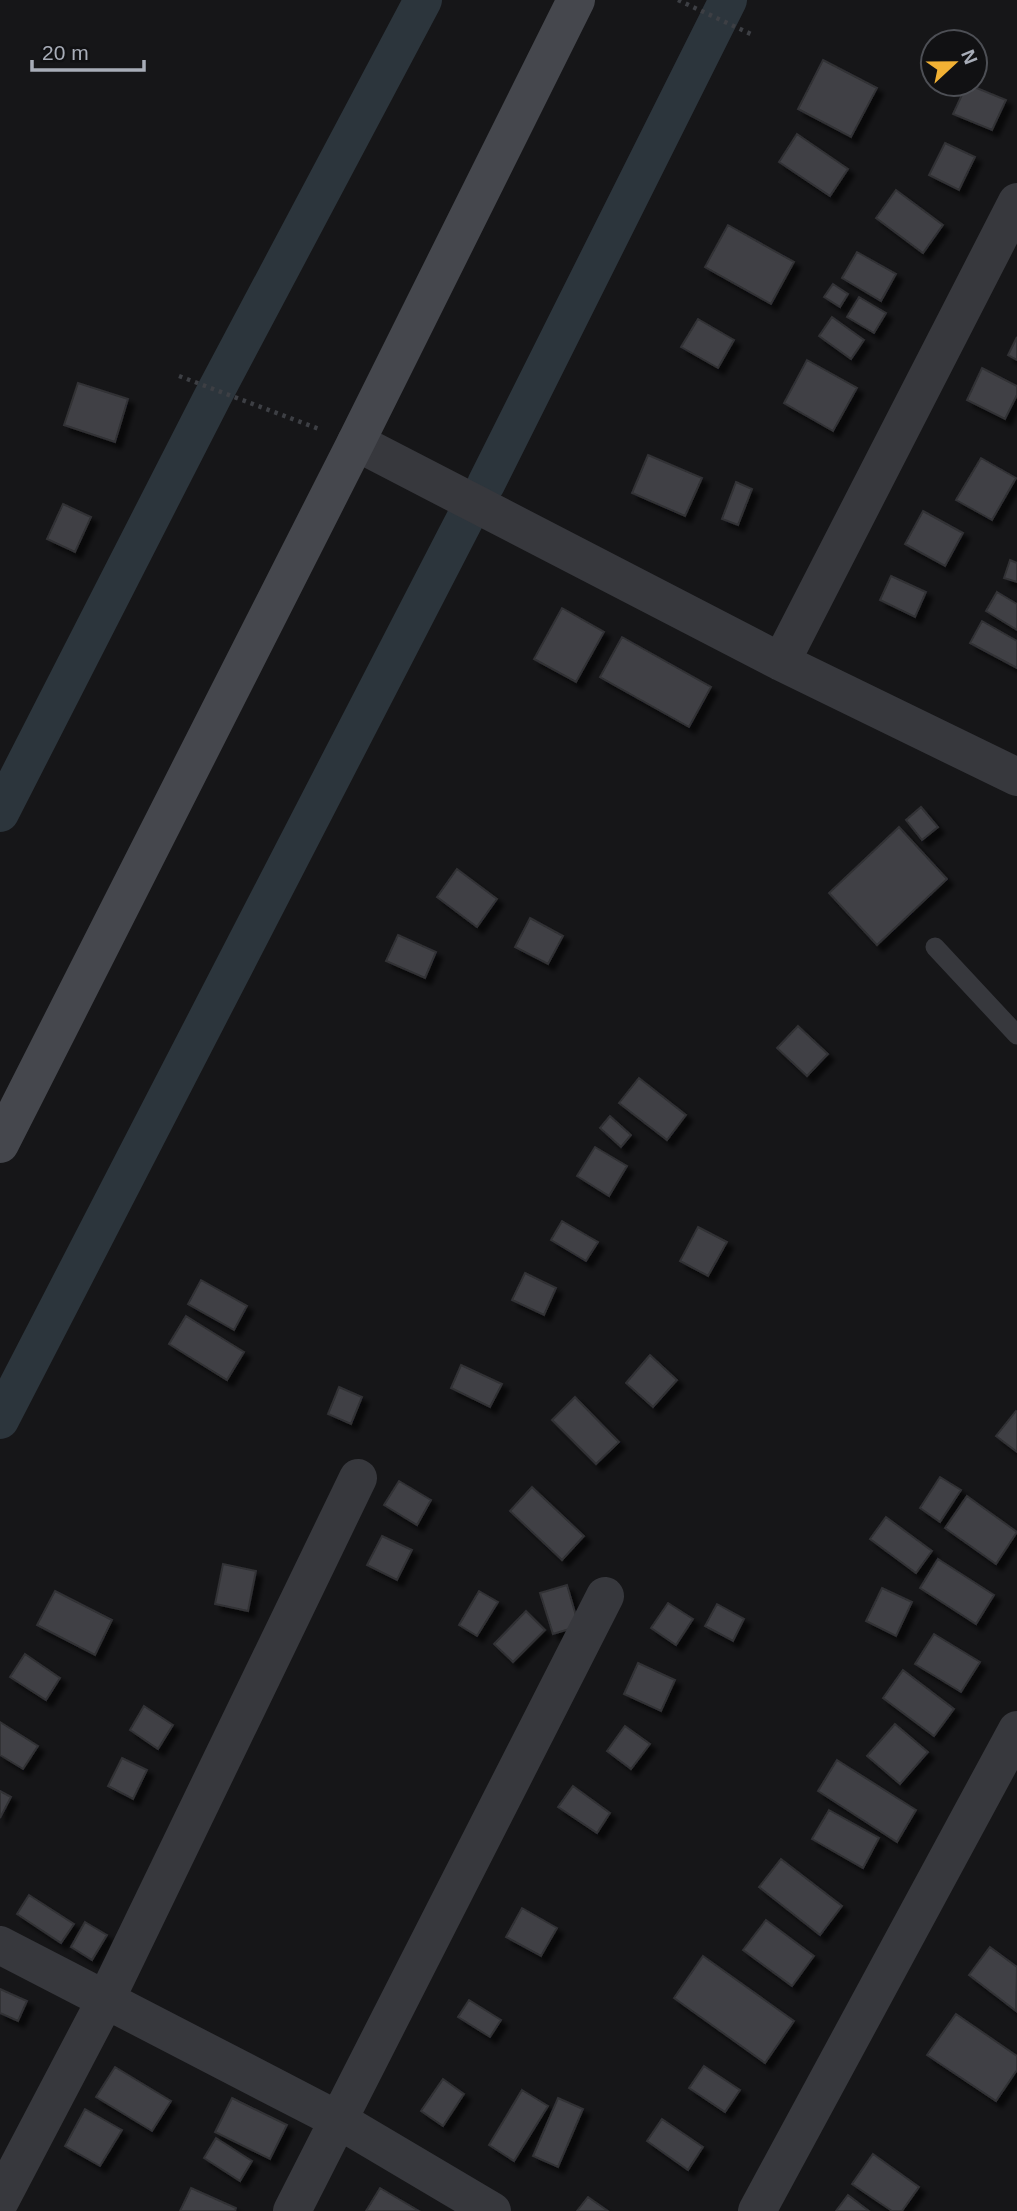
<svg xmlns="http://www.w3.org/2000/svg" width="1017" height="2211" font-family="Arial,sans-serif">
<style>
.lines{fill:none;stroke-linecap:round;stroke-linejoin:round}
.canal{stroke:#2c353c;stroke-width:38}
.building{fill:#404145;stroke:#303034;stroke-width:2;filter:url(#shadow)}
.path{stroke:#3d3f44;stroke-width:4.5;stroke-dasharray:3.5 5;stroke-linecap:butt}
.lane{stroke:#37383d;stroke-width:19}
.street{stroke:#37383d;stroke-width:38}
.secondary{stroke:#45474d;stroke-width:38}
</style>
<defs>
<filter id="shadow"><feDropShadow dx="6" dy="6" stdDeviation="2" flood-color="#0009"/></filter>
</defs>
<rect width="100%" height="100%" fill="#161618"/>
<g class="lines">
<path class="canal" d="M486 484 728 0
M0 813 213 396 423 0
M0 1420 465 519"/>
</g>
<path class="building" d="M823 60 877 88 851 137 798 109Z
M967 84 1006 100 992 130 953 114Z
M797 134 848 169 830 196 779 162Z
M945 143 975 157 959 190 929 175Z
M896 190 943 225 923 253 876 218Z
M728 225 794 262 771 304 705 267Z
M857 252 896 274 881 301 842 278Z
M833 284 848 294 840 307 824 297Z
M859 297 886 313 874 333 847 317Z
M832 317 864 340 851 359 819 336Z
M698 319 734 340 718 368 681 347Z
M1017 337V360L1008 355Z
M807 360 857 388 833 431 784 403Z
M982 368 1017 386V395L1005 419 967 400Z
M78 383 128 399 115 442 64 425Z
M648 455 702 478 685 516 632 493Z
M981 458 1016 478 992 520 956 500Z
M736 482 752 489 738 525 722 519Z
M63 504 91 517 75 552 47 539Z
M923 511 963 533 945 566 905 544Z
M1010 560 1017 563V582L1004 578Z
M891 576 926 592 915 617 880 600Z
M997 592 1017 604V630L986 611Z
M562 608 604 632 576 682 534 659Z
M982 621 1017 641V668L970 643Z
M622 637 711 687 689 727 600 677Z
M921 807 938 827 922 840 906 820Z
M899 827 947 879 877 945 829 893Z
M457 869 497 899 477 927 437 897Z
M530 918 563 936 548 964 515 947Z
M398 935 436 952 425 978 386 961Z
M798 1026 828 1054 807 1076 777 1048Z
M639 1078 686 1115 667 1140 619 1103Z
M610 1116 631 1135 621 1147 600 1128Z
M595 1147 627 1166 609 1196 577 1176Z
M562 1221 598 1242 586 1261 551 1240Z
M698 1227 727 1242 708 1276 680 1261Z
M525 1273 556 1288 544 1315 512 1300Z
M201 1280 247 1306 234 1330 188 1304Z
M186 1316 244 1352 227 1380 169 1344Z
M650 1355 677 1380 653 1407 626 1383Z
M461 1365 502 1384 490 1407 451 1388Z
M339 1387 362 1397 351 1424 328 1414Z
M575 1397 619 1442 596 1464 552 1420Z
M1016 1411 1017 1412V1452L996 1436Z
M940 1477 961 1490 940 1522 920 1508Z
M399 1481 431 1500 417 1525 384 1505Z
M532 1487 584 1536 562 1560 510 1511Z
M967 1496 1017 1532 996 1564 945 1528Z
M886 1517 932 1551 916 1573 870 1539Z
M382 1536 412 1550 397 1580 367 1565Z
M938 1559 994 1595 976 1624 920 1588Z
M223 1564 256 1571 248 1611 215 1604Z
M567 1585 579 1626 553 1634 540 1593Z
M882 1588 912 1602 896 1636 866 1621Z
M55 1591 112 1620 95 1655 37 1625Z
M479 1591 498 1602 477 1636 459 1625Z
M668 1603 693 1619 676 1645 651 1628Z
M717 1604 744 1619 733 1641 705 1626Z
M526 1611 545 1630 513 1662 494 1644Z
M934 1634 980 1662 961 1692 915 1664Z
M25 1654 60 1678 46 1700 10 1677Z
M638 1663 675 1680 661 1711 624 1694Z
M903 1670 954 1709 934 1736 883 1698Z
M144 1706 173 1725 158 1749 130 1730Z
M0 1722 38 1746 23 1769 0 1755Z
M895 1724 928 1752 900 1784 867 1756Z
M625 1726 650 1744 631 1769 607 1751Z
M122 1758 147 1770 133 1799 108 1786Z
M837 1760 916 1810 897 1842 818 1791Z
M573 1786 610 1813 597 1833 558 1807Z
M0 1791 11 1797 0 1818Z
M829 1810 879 1838 863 1868 812 1839Z
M781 1859 842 1906 820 1935 759 1887Z
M29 1895 74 1924 61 1943 17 1914Z
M522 1908 557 1928 541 1956 506 1937Z
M766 1920 814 1956 792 1986 743 1950Z
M85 1922 107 1935 92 1960 71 1947Z
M990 1947 1017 1967 1016 2011 969 1975Z
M703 1956 794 2021 765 2063 674 1998Z
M0 1989 27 2001 18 2021 0 2013Z
M469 2000 501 2020 490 2037 458 2017Z
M956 2014 1017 2056V2070L996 2101 927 2055Z
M704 2066 740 2090 725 2112 689 2088Z
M115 2067 171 2101 152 2131 96 2097Z
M443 2079 464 2094 443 2126 421 2111Z
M522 2090 548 2106 514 2161 489 2145Z
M232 2098 287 2125 270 2159 215 2132Z
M558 2098 583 2109 558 2167 533 2156Z
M85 2109 122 2130 100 2166 65 2146Z
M662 2119 703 2147 688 2170 647 2141Z
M216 2138 252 2161 240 2181 204 2158Z
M873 2154 919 2187 902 2211H892L852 2184Z
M191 2188 236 2208 235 2211H180Z
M380 2188 419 2211H366Z
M848 2195 869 2211H836Z
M588 2197 608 2211H577Z"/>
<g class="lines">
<path class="path" d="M678 0 755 36
M179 376 319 429"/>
<path class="lane" d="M935 947 1017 1035"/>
<path class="street" d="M356 442 781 662 1017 777
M781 662 1017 202
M0 1945 340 2121 492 2211
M0 2201 106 1999 358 1478
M292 2211 605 1596
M757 2211 1017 1730"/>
<path class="secondary" d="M0 1144 356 442 576 0"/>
</g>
<g transform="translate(954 63) rotate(68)"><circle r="33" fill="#111113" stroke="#4d4f55" stroke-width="2"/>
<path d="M0-5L12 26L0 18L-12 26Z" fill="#f2b134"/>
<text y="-10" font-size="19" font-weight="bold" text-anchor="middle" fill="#a8adb8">N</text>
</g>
<path d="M32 60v10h112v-10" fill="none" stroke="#a8adb8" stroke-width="3.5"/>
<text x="42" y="60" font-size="21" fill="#a8adb8" stroke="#111113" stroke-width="5" paint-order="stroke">20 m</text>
</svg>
